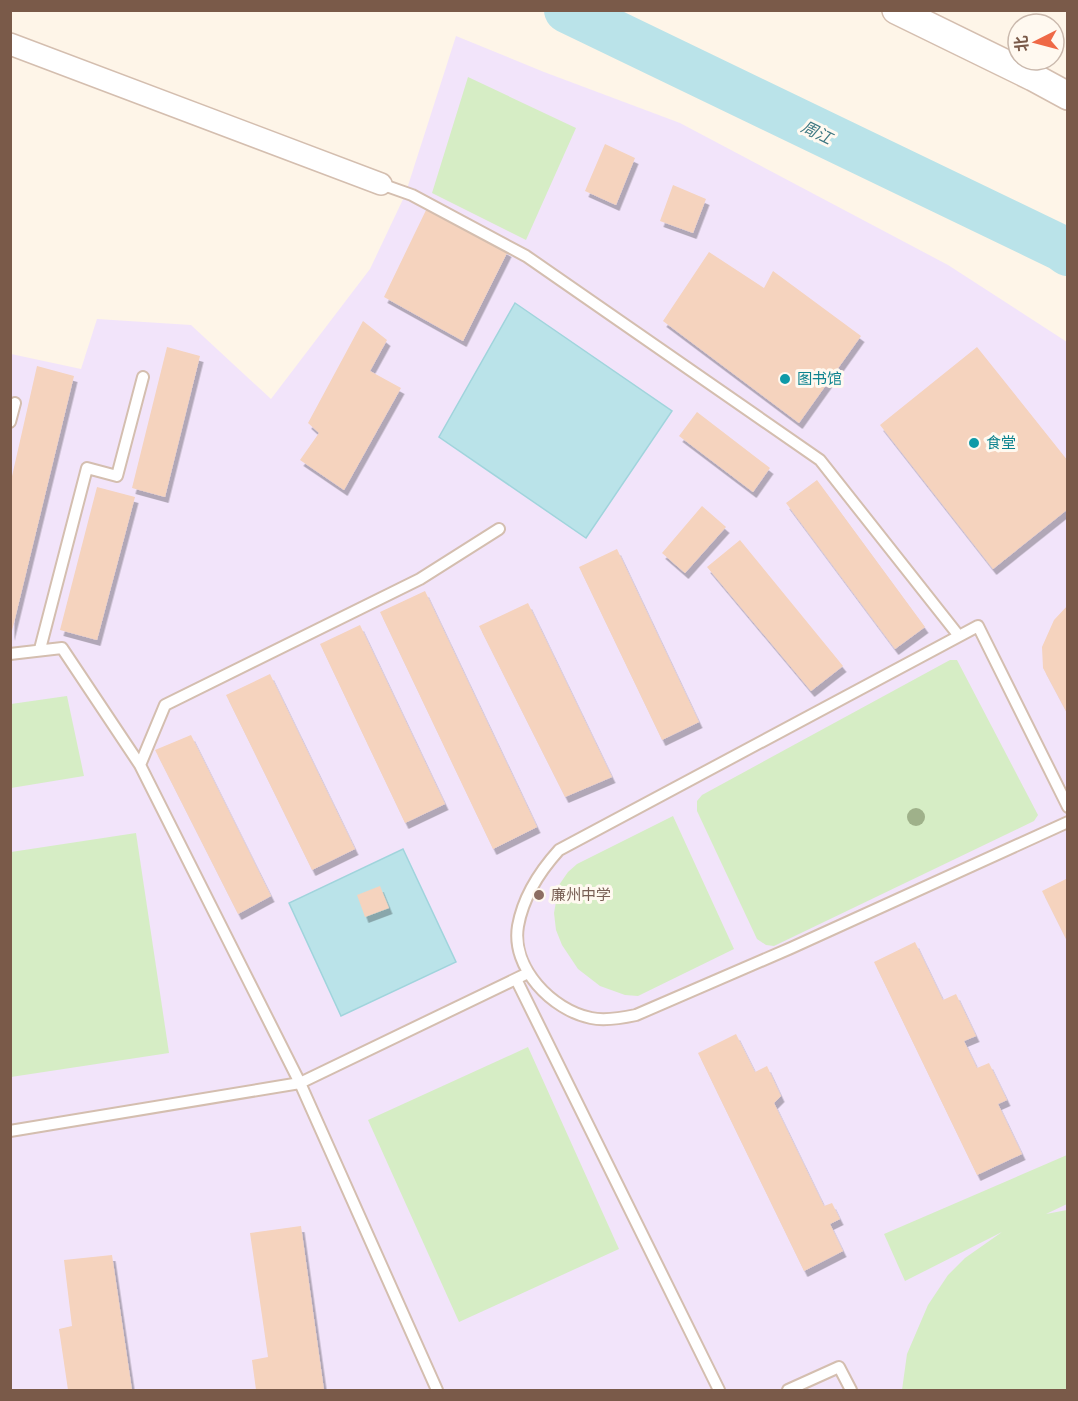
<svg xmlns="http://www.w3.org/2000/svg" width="1078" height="1401" font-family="'Noto Sans','Noto Sans SC',sans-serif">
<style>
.education{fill:#f2e4fa}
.green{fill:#d6edc5}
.water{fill:#bae3e9;stroke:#a0d4dc;stroke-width:1.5}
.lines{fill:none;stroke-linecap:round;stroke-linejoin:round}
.river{stroke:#bae3e9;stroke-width:46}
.building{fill:#f5d3be;filter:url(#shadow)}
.service-casing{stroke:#d4beaf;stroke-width:14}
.minor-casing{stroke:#d4beaf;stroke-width:24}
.tertiary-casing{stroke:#d4beaf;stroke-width:30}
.service{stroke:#fff;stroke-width:10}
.minor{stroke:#fff;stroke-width:21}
.tertiary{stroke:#fff;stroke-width:27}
.tree{fill:#9fb18a}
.culture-dot{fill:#0f9aa8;stroke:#fff9f0;stroke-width:2}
.education-dot{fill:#8d6e63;stroke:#fff9f0;stroke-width:2}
.labels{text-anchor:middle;stroke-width:6;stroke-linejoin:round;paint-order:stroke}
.culture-label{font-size:15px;fill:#0d838f;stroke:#fff9f0;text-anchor:start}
.education-label{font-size:15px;fill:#785e54;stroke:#fff9f0;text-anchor:start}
.water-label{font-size:16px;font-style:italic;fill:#3b7680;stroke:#fff9f0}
</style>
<defs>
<filter id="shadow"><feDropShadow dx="3.5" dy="6" stdDeviation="0" flood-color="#0004"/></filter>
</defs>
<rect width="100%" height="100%" fill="#fef5e8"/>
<path class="education" d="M456 36 544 72 680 123 948 265 1067 342V1390H11V354L81 369 97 319 191 325 271 399 370 269 405 195Z"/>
<path class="green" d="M468 77 576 128 526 240 432 193Z
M950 660H957L1038 815 1034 821 774 946 766 945 757 939 697 811V801L702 795Z
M67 696 84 776 11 788V704Z
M673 816 734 949 638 996 625 995 600 986 578 969 562 945 556 930 554 913 559 885 568 872 577 864Z
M136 833 169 1053 11 1077V852Z
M528 1047 619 1249 459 1322 368 1120Z
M1067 1155V1204L1046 1214 1067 1210V1390H902L907 1354 928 1305 948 1275 965 1258 1002 1232 905 1281 884 1234Z"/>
<path class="water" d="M515 303 672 411 586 538 439 437Z
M403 849 456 962 341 1016 289 903Z"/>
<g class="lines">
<path class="river" d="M567 10 1061 248 1068 253"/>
</g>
<path class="building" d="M605 144 635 158 616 205 585 191Z
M673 185 706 199 693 233 660 221Z
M428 206 508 251 463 341 384 297Z
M709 252 764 288 773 271 861 336 799 423 663 321Z
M363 321 387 340 370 371 401 388 344 490 300 460 319 433 308 423Z
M167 347 200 356 165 497 132 488Z
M977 347 1068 461V509L993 569 880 425Z
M37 366 74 376 11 635 10 485Z
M697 412 770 468 753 492 679 436Z
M817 480 925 627 895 649 786 503Z
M97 487 135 497 97 640 60 630Z
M702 506 726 527 685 573 662 553Z
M740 540 843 666 811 691 707 567Z
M617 549 699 722 662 740 579 567Z
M425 591 537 827 493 849 380 612Z
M528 603 612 777 565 797 479 626Z
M1068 605V715L1043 668 1042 647 1054 620Z
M360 625 445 804 405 823 320 644Z
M270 674 355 849 312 870 226 695Z
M191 735 271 896 238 914 155 750Z
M1068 878V943L1042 891Z
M380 886 389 908 365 917 357 895Z
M915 942 943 1000 956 994 976 1036 964 1041 977 1068 989 1063 1007 1100 998 1104 1022 1154 977 1175 874 962Z
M736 1034 755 1072 767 1066 781 1096 774 1103 824 1206 832 1203 840 1219 830 1224 843 1251 804 1271 698 1053Z
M301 1226 324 1390H256L252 1360 268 1357 250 1233Z
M112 1255 132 1390H68L59 1329 72 1326 64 1260Z"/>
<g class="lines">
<g class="service-casing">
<path id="service" d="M381 184 412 195 526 256 820 460 959 636
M10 422 15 403
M40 649 87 468 117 476 143 377
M10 654 62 648 140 765 300 1083 437 1390
M140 765 165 705 420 579 499 529
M1068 807 978 626 559 850C540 871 523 898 518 926 511 968 552 1010 591 1018 605 1021 622 1018 636 1015L791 948 1068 822
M516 979 719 1390
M10 1131 300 1083 528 973
M788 1390 839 1367 851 1390"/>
</g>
<g class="minor-casing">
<path id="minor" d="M10 44 381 184"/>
</g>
<g class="tertiary-casing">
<path id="tertiary" d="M896 10 1033 77 1068 96"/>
</g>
<use href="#service" class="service"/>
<use href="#minor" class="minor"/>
<use href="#tertiary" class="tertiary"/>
</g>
<circle class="tree" cx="916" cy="817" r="9"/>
<g class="culture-dot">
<circle cx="785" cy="379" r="6"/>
<circle cx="974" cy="443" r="6"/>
</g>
<circle class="education-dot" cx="539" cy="895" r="6"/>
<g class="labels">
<g class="culture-label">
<text x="797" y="384">图书馆</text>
<text x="986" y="448">食堂</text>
</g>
<g class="education-label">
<text x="551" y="900">廉州中学</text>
</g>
<g class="water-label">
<text transform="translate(817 132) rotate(26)" y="6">周江</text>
</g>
</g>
<rect width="1078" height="1401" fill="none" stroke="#7a5a49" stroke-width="24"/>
<g transform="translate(1036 42) rotate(264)"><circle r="28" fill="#fff9f0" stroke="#cab9ad" stroke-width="1.5"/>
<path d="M0-4.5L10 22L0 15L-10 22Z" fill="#ef6946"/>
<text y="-9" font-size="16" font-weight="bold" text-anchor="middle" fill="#7a5a49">北</text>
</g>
</svg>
